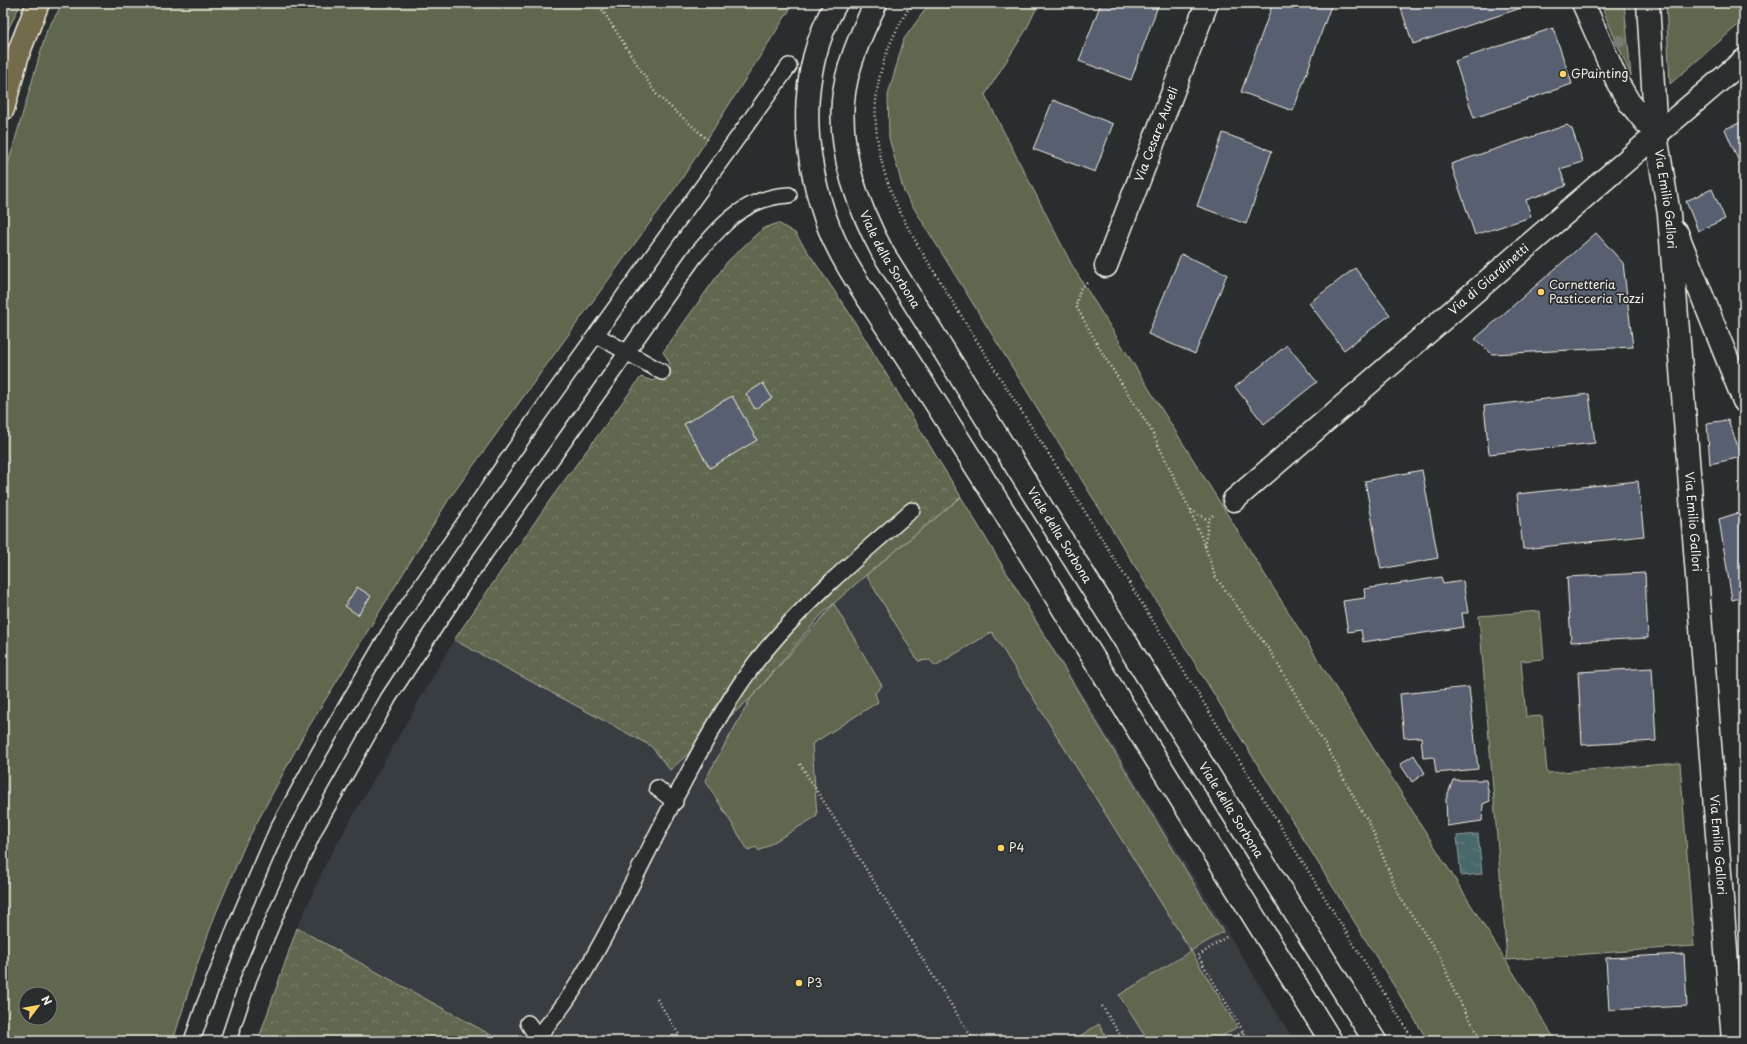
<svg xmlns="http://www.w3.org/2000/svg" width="1747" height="1044" font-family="'Playpen Sans',sans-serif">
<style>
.built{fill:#383c42}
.grass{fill:#5e684f;stroke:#a9ac9c;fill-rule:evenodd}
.forest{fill:url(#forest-crowns);stroke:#a9ac9c}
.water{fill:url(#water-ripples);stroke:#8e9f9e}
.building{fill:#595f70;stroke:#f4f1e8}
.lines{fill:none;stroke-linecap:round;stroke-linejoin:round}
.lane-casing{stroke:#f4f1e8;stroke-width:18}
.street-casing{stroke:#f4f1e8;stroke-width:25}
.secondary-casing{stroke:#f4f1e8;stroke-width:25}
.highway-casing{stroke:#f4f1e8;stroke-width:25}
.path{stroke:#f4f1e8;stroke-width:2.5;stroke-dasharray:1 3;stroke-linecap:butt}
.lane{stroke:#2a2d2e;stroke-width:15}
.street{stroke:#2a2d2e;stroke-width:22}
.secondary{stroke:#2a2d2e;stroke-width:22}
.highway{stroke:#726c4b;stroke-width:22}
.tree{fill:#787b73}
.poi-dot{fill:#ffd166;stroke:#2a2d2e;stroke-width:1.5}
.labels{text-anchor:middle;stroke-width:3.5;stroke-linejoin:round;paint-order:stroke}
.poi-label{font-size:12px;fill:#f4f1e8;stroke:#2a2d2e;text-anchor:start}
.street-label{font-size:12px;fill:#f4f1e8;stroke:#2a2d2e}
</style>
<defs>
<pattern id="forest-crowns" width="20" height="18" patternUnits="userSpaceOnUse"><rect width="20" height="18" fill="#5e684f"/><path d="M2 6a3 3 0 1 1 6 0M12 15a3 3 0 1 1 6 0" fill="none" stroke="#767e68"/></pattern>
<pattern id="water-ripples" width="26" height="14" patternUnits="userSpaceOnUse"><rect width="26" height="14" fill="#4a686c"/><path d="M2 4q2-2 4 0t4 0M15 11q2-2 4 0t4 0" fill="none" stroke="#657e81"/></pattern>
</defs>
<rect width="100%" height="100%" fill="#2a2d2e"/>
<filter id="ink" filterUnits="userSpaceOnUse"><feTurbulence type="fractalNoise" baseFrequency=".025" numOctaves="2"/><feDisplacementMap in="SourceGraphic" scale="8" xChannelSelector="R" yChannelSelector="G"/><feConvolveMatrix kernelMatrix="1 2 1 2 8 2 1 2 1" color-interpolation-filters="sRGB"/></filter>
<g filter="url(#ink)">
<path class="built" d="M778 223 795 233 848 311 1294 1041H258L297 928 327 861 454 640 550 500 641 377 653 381 670 363 663 352 727 262 762 229Z"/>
<path class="grass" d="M3 3H21L3 40Z
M63 3H794L681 180 449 499 303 736 245 845 216 913 195 970 173 1041H3V181L47 30ZM26 994H50V1018H26Z
M930 3H1039L1026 30 985 95 1073 267 1556 1041H1428L904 192 889 138 888 95 904 39Z
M1600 3H1624L1631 76Z
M1666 3H1744V20L1670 84Z
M961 497 1223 932 1191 951 1237 1027 1215 1041H1148L1119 995 1191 951 992 632 935 666 930 660 918 661 866 575Z
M834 604 882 686 875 693 878 702 812 744 817 816 759 851 756 847 748 850 705 780 751 698Z
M1540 611 1544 659 1521 661 1526 717 1542 716 1547 773 1680 763 1694 946 1507 960 1479 616Z
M1099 1024 1109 1041H1072Z"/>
<path class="forest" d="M778 223 795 233 848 311 961 497 866 575 822 614 751 698 670 770 651 746 454 640 550 500 641 377 653 381 670 363 663 352 727 262 762 229Z
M297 928 502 1041H258Z"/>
<path class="water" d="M1478 834 1482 874 1461 876 1457 836Z"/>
<path class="building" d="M1101 3H1159L1131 80 1079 61Z
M1273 3H1332L1293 111 1241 92Z
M1399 3H1536L1413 44Z
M1553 28 1572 84 1474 118 1455 61Z
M1053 100 1113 124 1095 172 1033 149Z
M1744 121V174L1725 129Z
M1567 125 1572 129 1583 162 1560 169 1566 186 1526 200 1531 217 1475 235 1451 164Z
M1223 133 1272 151 1246 224 1197 206Z
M1712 189 1725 219 1698 231 1686 201Z
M1596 233 1623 263 1633 347 1492 354 1475 339Z
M1181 254 1227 274 1195 354 1148 334Z
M1355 268 1390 315 1344 350 1309 303Z
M1287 345 1317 382 1264 424 1235 387Z
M763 383 772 398 755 409 746 394Z
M1589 394 1595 443 1489 454 1484 406Z
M732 396 757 440 710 468 684 424Z
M1728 420 1742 457 1710 464 1707 423Z
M1422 470 1438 558 1381 569 1365 481Z
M1638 481 1644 536 1523 549 1517 494Z
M1744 511V597L1732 600 1719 519Z
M1645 573 1648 638 1571 642 1567 577Z
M1441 577 1443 584 1463 581 1468 613H1462L1464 627 1363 642 1361 630 1348 632 1343 601 1365 598 1364 589Z
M357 587 371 596 358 615 345 606Z
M1744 627V649L1739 629Z
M1652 668 1656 741 1582 745 1578 672Z
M1469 687 1478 769 1436 773 1434 757 1423 758 1421 737 1404 738 1400 694Z
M1414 755 1425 773 1412 782 1400 764Z
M1453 780H1486L1490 801 1483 804 1482 821 1447 826 1446 799Z
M1684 954 1687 1006 1609 1010 1606 958Z"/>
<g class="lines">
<g class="lane-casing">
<path id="lane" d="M596 335 662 372
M657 788 675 802
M528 1023 537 1037
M192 1041 205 1003 242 911 278 828 320 751 389 633 534 421 789 66
M228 1041 249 978 282 900 316 827 389 697 470 574 695 256C722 225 745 197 789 195
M533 1041C565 1009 586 971 607 932 640 870 669 807 703 746 721 714 740 681 764 652 808 599 860 555 912 510"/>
</g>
<g class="street-casing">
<g id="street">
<path d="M1583 3 1619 85 1629 102 1656 135"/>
<path id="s1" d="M1648 3 1656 135 1669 214 1733 1041"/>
<path d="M1677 233 1744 401"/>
<path id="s2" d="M1106 266 1207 3"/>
<path id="s3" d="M1234 500 1656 135 1744 60"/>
</g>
</g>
<g class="secondary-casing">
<g id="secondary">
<path d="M836 3C798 71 801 145 825 217 838 256 864 292 886 326 916 373 947 420 976 467 1009 519 1041 572 1073 625 1159 764 1245 902 1331 1041"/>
<path id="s4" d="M876 3C861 34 846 67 843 101 839 156 858 206 883 253L1375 1041"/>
</g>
</g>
<g class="highway-casing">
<path id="highway" d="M3 109 18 54 38 3"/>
</g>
<path class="path" d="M598 3 656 94 708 140
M912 3C876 60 866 109 885 174 898 217 923 253 946 291 981 348 1016 403 1052 459 1173 653 1293 847 1414 1041
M1087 283 1080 289 1076 306 1104 356 1150 428 1190 510 1205 546 1215 576 1270 651 1333 758 1359 807 1369 822 1399 896 1441 958 1454 991 1482 1041
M1191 510 1208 520
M1205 546 1208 520 1213 515
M800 764 974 1041
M1226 937 1198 956 1249 1041
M657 999 683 1041
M1102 1006 1124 1041
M1228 1041 1244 1031"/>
<use href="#lane" class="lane"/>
<use href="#street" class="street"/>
<use href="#secondary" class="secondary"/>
<use href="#highway" class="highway"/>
</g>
<circle class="tree" cx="1620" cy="41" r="6"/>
</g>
<g class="poi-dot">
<circle cx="1563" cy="74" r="4"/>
<circle cx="1541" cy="292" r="4"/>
<circle cx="1001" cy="848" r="4"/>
<circle cx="799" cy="983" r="4"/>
</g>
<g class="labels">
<g class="poi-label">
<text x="1571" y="78">GPainting</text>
<text x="1549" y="289">Cornetteria<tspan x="1549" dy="14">Pasticceria Tozzi</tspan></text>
<text x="1009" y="852">P4</text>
<text x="807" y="987">P3</text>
</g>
<g class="street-label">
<text dy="4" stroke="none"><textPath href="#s2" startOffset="141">Via Cesare Aureli</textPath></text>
<text dy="4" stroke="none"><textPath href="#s1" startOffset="197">Via Emilio Gallori</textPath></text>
<text dy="4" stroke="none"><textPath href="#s4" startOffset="272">Viale della Sorbona</textPath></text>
<text dy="4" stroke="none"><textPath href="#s3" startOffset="337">Via di Giardinetti</textPath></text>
<text dy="4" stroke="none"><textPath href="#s1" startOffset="521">Via Emilio Gallori</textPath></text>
<text dy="4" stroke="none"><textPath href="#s4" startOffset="596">Viale della Sorbona</textPath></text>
<text dy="4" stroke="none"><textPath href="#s4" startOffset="920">Viale della Sorbona</textPath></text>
<text dy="4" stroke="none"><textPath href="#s1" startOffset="845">Via Emilio Gallori</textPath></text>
</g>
</g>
<rect width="1747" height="1044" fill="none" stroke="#2a2d2e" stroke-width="16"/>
<rect x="8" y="8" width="1731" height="1028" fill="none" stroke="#f4f1e8" stroke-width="1.5" filter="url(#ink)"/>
<g transform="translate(38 1006) rotate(58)"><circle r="19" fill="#2a2d2e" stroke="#7b7b78"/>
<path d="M0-3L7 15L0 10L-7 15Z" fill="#ffd166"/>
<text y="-6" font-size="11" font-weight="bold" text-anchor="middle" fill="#f4f1e8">N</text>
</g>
</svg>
